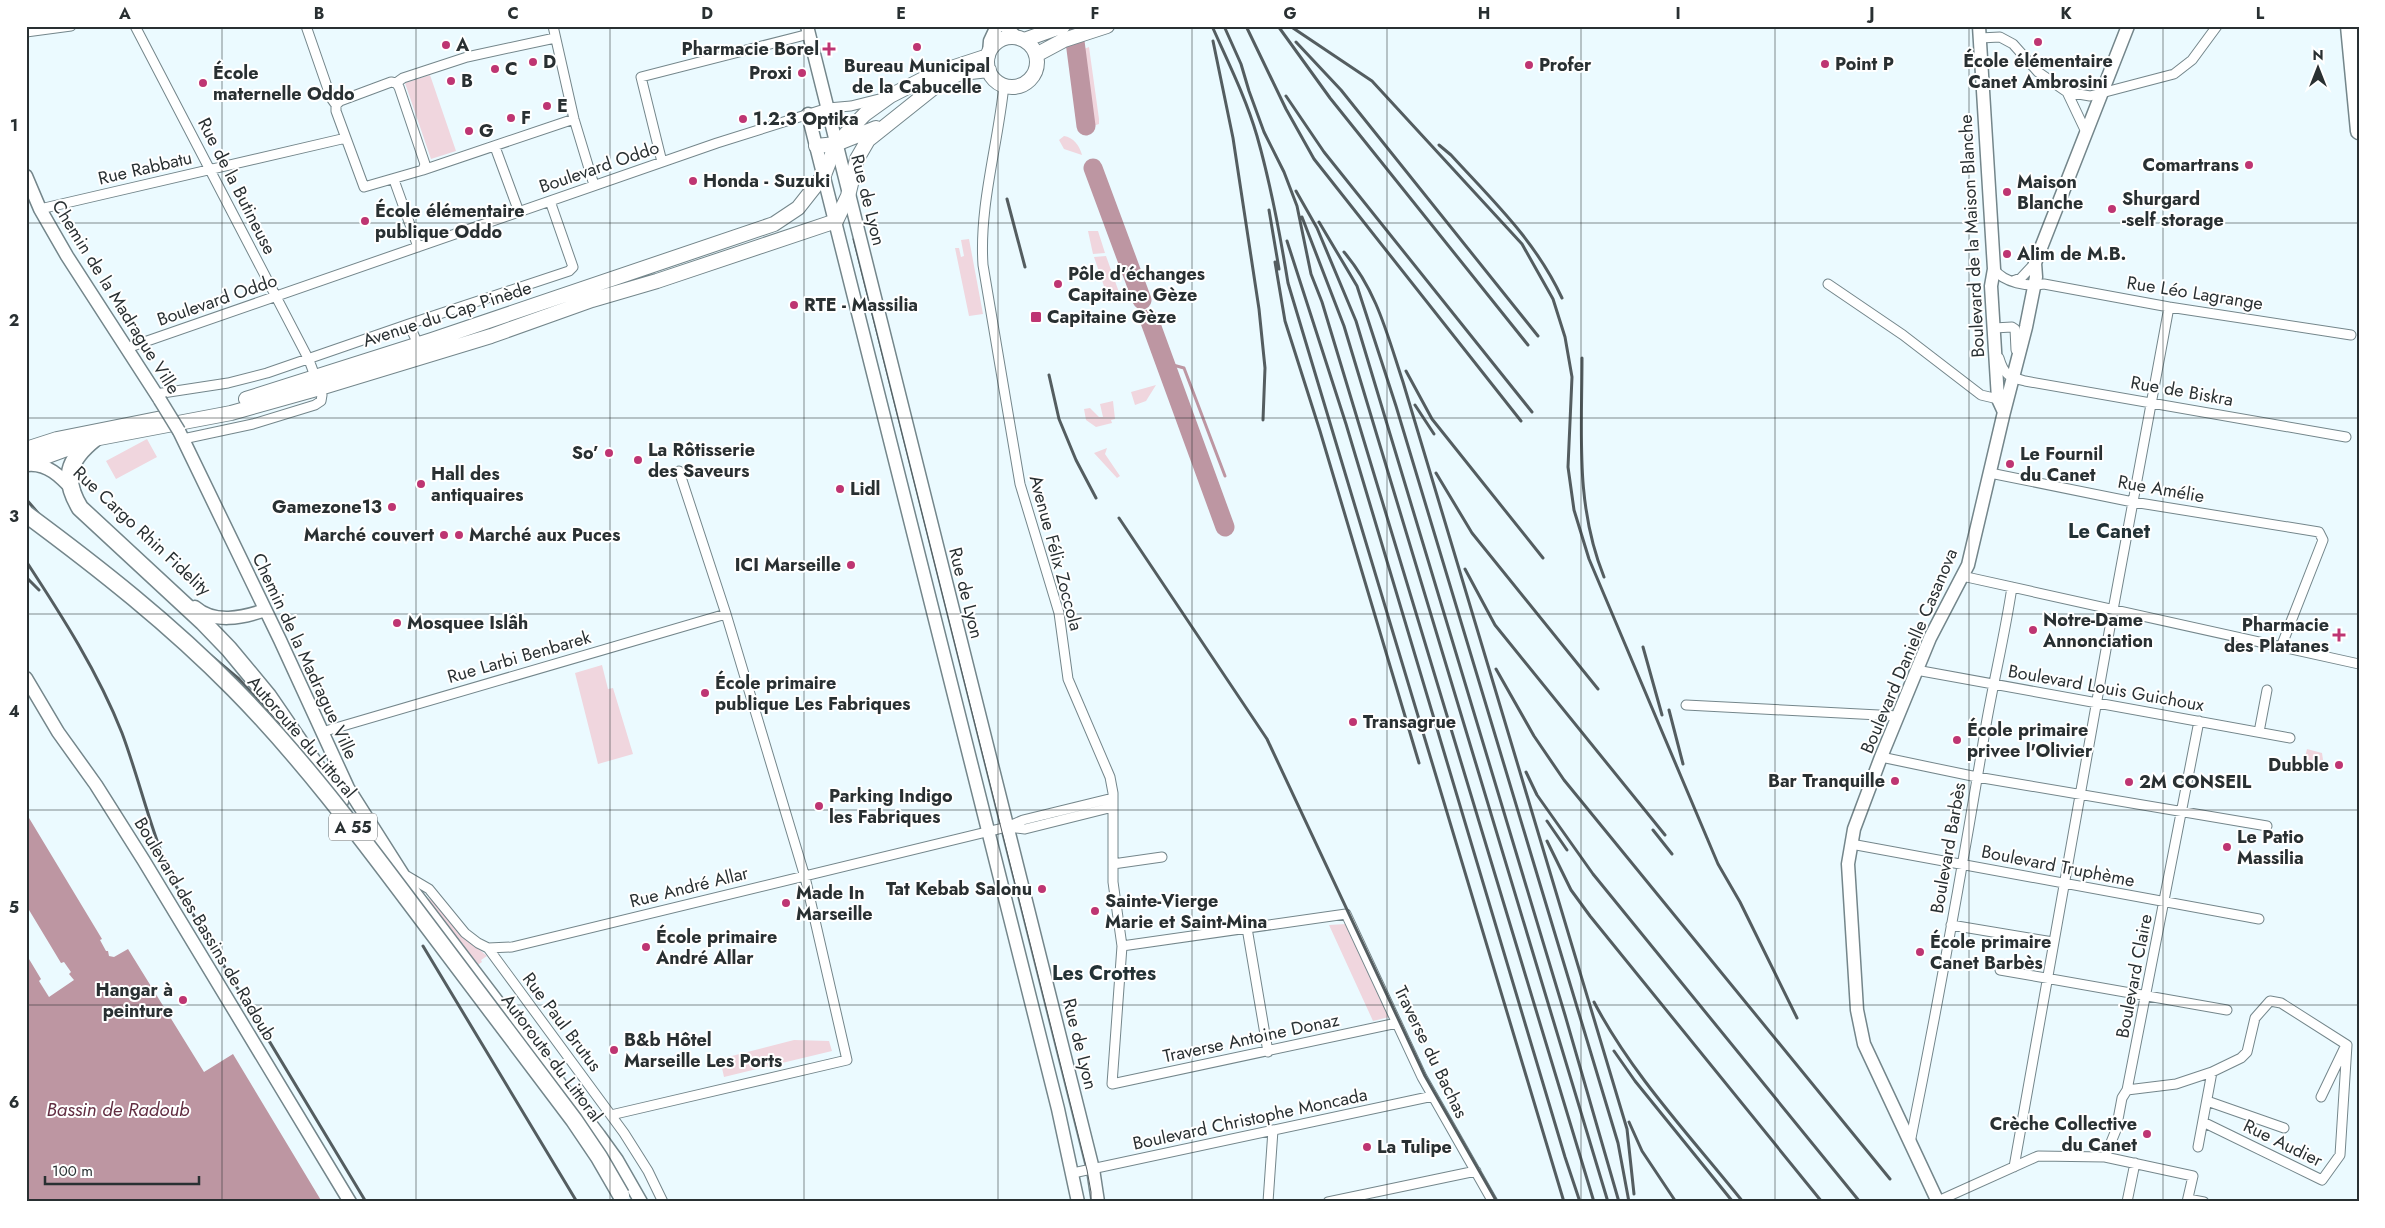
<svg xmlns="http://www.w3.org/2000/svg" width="2385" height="1228" font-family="Jost,sans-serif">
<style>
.green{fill:#f0d6de}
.water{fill:#bd96a2}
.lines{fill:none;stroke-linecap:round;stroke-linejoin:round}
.stream{stroke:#bd96a2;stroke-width:3}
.river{stroke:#bd96a2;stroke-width:19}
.street-casing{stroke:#74868b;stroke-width:11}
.secondary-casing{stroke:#74868b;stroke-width:15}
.primary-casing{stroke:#74868b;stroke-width:16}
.highway-casing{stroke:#74868b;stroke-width:19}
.street{stroke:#fff;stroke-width:9}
.secondary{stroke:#fff;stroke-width:12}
.primary{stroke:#fff;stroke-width:14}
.highway{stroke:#fff;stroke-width:16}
.tram{stroke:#545d60;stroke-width:1}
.rail{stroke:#545d60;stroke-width:3}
.secondary-bridge-casing{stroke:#74868b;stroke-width:15;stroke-linecap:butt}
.highway-bridge-casing{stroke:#74868b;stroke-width:19;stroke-linecap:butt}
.secondary-bridge{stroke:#fff;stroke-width:12}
.highway-bridge{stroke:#fff;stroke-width:16}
.grid{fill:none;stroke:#293032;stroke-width:1;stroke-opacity:0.55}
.poi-dot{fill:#be3572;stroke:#fff;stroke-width:2}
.labels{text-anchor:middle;stroke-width:4;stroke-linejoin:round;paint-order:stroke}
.shield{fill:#fff;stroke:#696e70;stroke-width:1}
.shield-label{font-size:16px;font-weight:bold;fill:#293032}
.poi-label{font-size:18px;font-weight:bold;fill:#293032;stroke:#fff;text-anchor:start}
.street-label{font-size:18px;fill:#293032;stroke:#fff}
.water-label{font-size:19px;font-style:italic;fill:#622e42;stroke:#fff}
.quarter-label{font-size:20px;font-weight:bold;fill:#223135;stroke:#fff}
.neatline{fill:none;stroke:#293032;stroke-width:2}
.grid-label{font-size:16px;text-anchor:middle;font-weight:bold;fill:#293032}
</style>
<rect width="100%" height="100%" fill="#ebfaff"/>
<path class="green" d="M1089 47 1099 119V124L1093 126 1084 49Z
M430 75 456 151 431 159 405 83Z
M1064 136C1073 137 1080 146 1082 155L1064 149 1059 140Z
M1088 231H1098L1105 253 1093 254Z
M969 239 983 314 969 316 955 248H959L961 257 964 256 961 240Z
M1106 256 1120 295 1108 298 1094 257Z
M1156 385 1146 401 1135 405 1131 392Z
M1113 401 1115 419 1111 420 1112 423 1096 427 1086 420 1084 409 1090 408 1099 417H1103L1100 404Z
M147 439 157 457 116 479 106 461Z
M1107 448 1105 454 1120 476 1117 478 1094 453Z
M602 665 608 689 613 688 633 754 598 764 575 673Z
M2307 749 2322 753 2323 760 2304 761Z
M428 898 434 902 462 935 487 956 481 960 482 962 476 966 425 899Z
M1346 924 1389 1017 1373 1021 1329 925Z
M794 1040 829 1041 832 1051 724 1077 720 1059Z"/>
<path class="water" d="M26 813 102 939 100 940 106 951H108L109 956 114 957 128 949 204 1072 233 1054 322 1202H26V954L41 979 39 981 49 997 74 980 69 974 71 972 64 962 61 963 26 905Z"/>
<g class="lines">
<path class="stream" d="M1161 351 1173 365 1184 368 1225 476"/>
<path class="river" d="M1073 26 1086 126
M1093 168 1142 300
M1149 319 1225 527"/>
<g class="street-casing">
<path id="street" d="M135 26 309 360 322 395 321 401 315 405 253 424 183 439
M306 26 331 98 336 105
M553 26 574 119 594 185
M26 32 71 26
M1980 38 2000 37 2013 44 2038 72 2067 92 2086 132
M391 82 396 83 399 87 425 164 423 170 364 187 336 111V105L340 101Z
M396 83 403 78 467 57 555 38
M1004 85C998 145 979 205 983 265L1020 484 1059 613 1068 679 1110 777 1113 793V882L1122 946 1112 1084 1397 1023
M2067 92 2090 96 2174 74 2192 60 2217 26
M495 147 519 212
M662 162 641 77 809 34
M423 170 574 119
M394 180 418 247
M40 209 346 138
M1994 269C2004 283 2028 287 2044 284L2169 307 2351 335
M2013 281 2021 278 2035 263
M1828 284 1903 335 1981 395 1998 399
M409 324 420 349
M1994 328 2012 327 2015 329 2016 350
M127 348 717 143 828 108 851 106 883 98
M1999 358C2004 375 2009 377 2025 381L2346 437
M156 394 228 383 267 373 409 324 569 271 573 267 550 201
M1990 473 2133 502 2319 532 2323 540 2281 647
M1962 576 2359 664
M1916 670 2290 738
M1686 705 1898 716
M322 732 726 614
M2259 732 2267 690
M1881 757 1977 777 2267 826
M1007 827 1025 829 1113 807
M1851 844 2259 919
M1113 864 1162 857
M407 876 429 889 465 933 478 943 488 948 512 947 1007 827 1023 820 1113 798
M1951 925 2053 942
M1247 928 1268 1052
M1122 946 1346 914 1422 1077 1493 1202
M488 948 624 1133 648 1171 663 1202
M2000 970 2227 1010
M2127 1090 2199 721
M2321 1097 2344 1049
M2207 1101 2284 1128
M611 1115 847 1060 805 877 726 614 679 471
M2203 1122 2322 1180 2340 1155 2347 1045
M1910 1143C1938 1004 1963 865 1986 725 1994 679 2005 634 2012 587
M2198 1147 2212 1072
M2105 1157 2193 1176 2187 1202
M2014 1167 2113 610 2169 307
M1073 1173 1433 1096
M2188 1199 2204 1202
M1938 1201 2038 1156 2105 1157 2116 1130 2122 1098 2127 1090 2176 1084 2212 1072 2241 1058 2247 1052 2255 1018 2270 1001 2281 1003 2347 1045
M1268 1202 1273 1130
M1328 1202 1476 1171
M2127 1202 2135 1163"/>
</g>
<g class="secondary-casing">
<path id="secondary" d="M807 26 1093 1169 1098 1202
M1005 26 1017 38
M1979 26 1994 269 1991 286 1998 399 2004 412
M989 53 990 41 997 26
M808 114 1058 1109 1078 1202
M26 176 40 209 67 256 160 400
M179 431 280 640 348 788 414 892 599 1135 617 1160 641 1202
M26 465C47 462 61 477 74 491
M195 607C214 624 242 618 265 610
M26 678 58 732 96 785 144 861 350 1202
M1938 1202 1864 1044 1857 1010 1848 864 1854 829 1881 757 1930 638 1968 565 2004 412 2026 327 2036 277 2035 263 2128 26"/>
</g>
<g class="primary-casing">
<path id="primary" d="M987 62a25 25 0 1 1 50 0a25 25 0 1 1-50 0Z
M1024 40 1063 26
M1036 55 1064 40 1107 26
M816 146 836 144 876 128
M246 399 432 340 774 224 798 208 824 175 836 144 865 114 890 96 933 74 988 56
M26 449 57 439 162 418
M26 464 94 439 231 413 320 388 491 336 592 300 657 281 836 221 848 196 857 159 868 140 942 81 961 73 989 70"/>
</g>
<g class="highway-casing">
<path id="highway" d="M2349 26 2359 131
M94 439C68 460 62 478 80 508L203 622 229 649 268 696 340 801"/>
</g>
<use href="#street" class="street"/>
<use href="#secondary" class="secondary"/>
<use href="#primary" class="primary"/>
<use href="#highway" class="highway"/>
<path class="tram" d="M853 239 1087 1170 1091 1192V1202"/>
<path class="rail" d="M1212 26C1228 62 1246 98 1257 136 1271 185 1280 234 1288 283L1564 1202
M1224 26 1241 64 1249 91 1264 132 1284 172 1297 206 1311 274 1322 302 1594 1202
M1246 26 1286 109 1314 159 1521 421
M1278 26 1330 98 1528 345
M1290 26 1372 81 1522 244 1553 299 1565 337 1572 377 1568 467 1574 510 1589 559 1718 864 1740 902 1797 1018
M1213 41 1233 138 1259 309 1265 368 1263 420
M1296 42 1341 90 1538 336
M1286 96 1324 152 1532 412
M1439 145 1451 155C1493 201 1535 240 1562 298
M1296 191 1317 228 1356 321 1565 1015 1619 1202
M1007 199 1025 267
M1269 210 1279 269
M1302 217 1344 326 1608 1202
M1319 222 1357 286 1396 406 1618 1143 1629 1202
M1287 241 1346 424 1565 1157 1580 1202
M1344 252C1377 291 1387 334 1403 382L1627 1129 1634 1194
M1275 262 1285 321 1320 431 1419 763
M1582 358C1582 434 1575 505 1604 577
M1406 371 1432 419 1543 558
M1049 375 1059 419 1076 460 1096 498
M1415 405 1434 434
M1436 473 1472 533 1598 689
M26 499 38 513
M1119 518 1267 739 1425 1076 1497 1202
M26 561C62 616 98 672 122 733 141 784 152 838 176 886L366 1202
M1465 569 1495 625 1665 835
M26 577 39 590
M197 644 239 679 282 728
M1643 647 1662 715
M1496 669 1534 736 1564 780 1890 1179
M1669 710 1683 764
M1526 772 1537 795 1593 874 1860 1202
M1547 821 1567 850
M1653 830 1672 854
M1547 841 1571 890 1590 916 1822 1202
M423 946 577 1202
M1594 1002C1632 1075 1692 1138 1743 1202
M1614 1051 1635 1081 1733 1202
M1629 1122 1642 1151 1676 1202"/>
<g class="secondary-bridge-casing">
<path id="secondary-bridge" d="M160 400 179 431"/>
</g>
<g class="highway-bridge-casing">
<path id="highway-bridge" d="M26 514C99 568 170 624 234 689 301 757 358 833 415 909 468 979 521 1050 574 1120L599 1157 621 1195"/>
</g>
<use href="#secondary-bridge" class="secondary-bridge"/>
<use href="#highway-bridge" class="highway-bridge"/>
</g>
<path class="grid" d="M222 26V1202M416 26V1202M610 26V1202M804 26V1202M998 26V1202M1192 26V1202M1387 26V1202M1581 26V1202M1775 26V1202M1969 26V1202M2163 26V1202M26 223H2359M26 418H2359M26 614H2359M26 810H2359M26 1005H2359"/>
<g class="poi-dot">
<circle cx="2038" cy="42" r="5"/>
<circle cx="446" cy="45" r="5"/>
<circle cx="917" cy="47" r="5"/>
<path d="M826.5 41.5h5v5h5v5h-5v5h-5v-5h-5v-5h5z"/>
<circle cx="533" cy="62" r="5"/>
<circle cx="1825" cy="64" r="5"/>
<circle cx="1529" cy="65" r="5"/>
<circle cx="495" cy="69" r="5"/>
<circle cx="802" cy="73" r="5"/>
<circle cx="451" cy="81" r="5"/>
<circle cx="203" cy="83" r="5"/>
<circle cx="547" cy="106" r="5"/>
<circle cx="511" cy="118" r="5"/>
<circle cx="743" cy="119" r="5"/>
<circle cx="469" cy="131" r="5"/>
<circle cx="2249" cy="165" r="5"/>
<circle cx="693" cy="181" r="5"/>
<circle cx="2007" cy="192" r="5"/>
<circle cx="2112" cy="209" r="5"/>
<circle cx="365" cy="221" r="5"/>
<circle cx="2007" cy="254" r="5"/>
<circle cx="1058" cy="284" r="5"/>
<circle cx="794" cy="305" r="5"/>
<rect x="1030" y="311" width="12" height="12" rx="2.5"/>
<circle cx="609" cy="453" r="5"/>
<circle cx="638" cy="460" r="5"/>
<circle cx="2010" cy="464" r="5"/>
<circle cx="421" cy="484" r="5"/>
<circle cx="840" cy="489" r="5"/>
<circle cx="392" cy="507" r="5"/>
<circle cx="444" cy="535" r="5"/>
<circle cx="459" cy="535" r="5"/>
<circle cx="851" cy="565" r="5"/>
<circle cx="397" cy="623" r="5"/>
<circle cx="2033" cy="630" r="5"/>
<path d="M2336.5 627.5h5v5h5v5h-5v5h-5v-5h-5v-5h5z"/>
<circle cx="705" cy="693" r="5"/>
<circle cx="1353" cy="722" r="5"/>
<circle cx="1957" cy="740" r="5"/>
<circle cx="2339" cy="765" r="5"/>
<circle cx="1895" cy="781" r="5"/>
<circle cx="2129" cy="782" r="5"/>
<circle cx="819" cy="806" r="5"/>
<circle cx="2227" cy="847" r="5"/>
<circle cx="1042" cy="889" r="5"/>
<circle cx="786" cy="903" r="5"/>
<circle cx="1095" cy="911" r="5"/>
<circle cx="646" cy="947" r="5"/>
<circle cx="1920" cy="952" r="5"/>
<circle cx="183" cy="1000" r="5"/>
<circle cx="614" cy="1050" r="5"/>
<circle cx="2147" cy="1134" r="5"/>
<circle cx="1367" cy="1147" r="5"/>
</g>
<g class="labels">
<rect class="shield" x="329" y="813.5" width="48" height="27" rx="4"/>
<g class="shield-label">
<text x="353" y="833">A 55</text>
</g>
<g class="poi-label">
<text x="456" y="51">A</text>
<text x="819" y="55" text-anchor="end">Pharmacie Borel</text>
<text x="2038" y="67" text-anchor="middle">École élémentaire<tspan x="2038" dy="21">Canet Ambrosini</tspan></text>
<text x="543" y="68">D</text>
<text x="1835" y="70">Point P</text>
<text x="1539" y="71">Profer</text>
<text x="917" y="72" text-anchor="middle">Bureau Municipal<tspan x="917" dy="21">de la Cabucelle</tspan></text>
<text x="505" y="75">C</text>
<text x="213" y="79">École<tspan x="213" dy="21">maternelle Oddo</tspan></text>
<text x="792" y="79" text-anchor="end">Proxi</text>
<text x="461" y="87">B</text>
<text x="557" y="112">E</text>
<text x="521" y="124">F</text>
<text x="753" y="125">1.2.3 Optika</text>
<text x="479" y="137">G</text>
<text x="2239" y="171" text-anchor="end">Comartrans</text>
<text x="703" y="187">Honda - Suzuki</text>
<text x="2017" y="188">Maison<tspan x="2017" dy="21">Blanche</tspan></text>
<text x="2122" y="205">Shurgard<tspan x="2122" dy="21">-self storage</tspan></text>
<text x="375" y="217">École élémentaire<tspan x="375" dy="21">publique Oddo</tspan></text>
<text x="2017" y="260">Alim de M.B.</text>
<text x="1068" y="280">Pôle d’échanges<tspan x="1068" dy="21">Capitaine Gèze</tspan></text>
<text x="804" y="311">RTE - Massilia</text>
<text x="1047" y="323">Capitaine Gèze</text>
<text x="648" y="456">La Rôtisserie<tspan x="648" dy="21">des Saveurs</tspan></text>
<text x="599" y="459" text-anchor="end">So’</text>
<text x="2020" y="460">Le Fournil<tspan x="2020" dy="21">du Canet</tspan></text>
<text x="431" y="480">Hall des<tspan x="431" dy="21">antiquaires</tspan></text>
<text x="850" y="495">Lidl</text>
<text x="382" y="513" text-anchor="end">Gamezone13</text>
<text x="434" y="541" text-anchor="end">Marché couvert</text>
<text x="469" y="541">Marché aux Puces</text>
<text x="841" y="571" text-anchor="end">ICI Marseille</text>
<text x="2043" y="626">Notre-Dame<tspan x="2043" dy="21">Annonciation</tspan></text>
<text x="407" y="629">Mosquee Islâh</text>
<text x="2329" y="631" text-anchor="end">Pharmacie<tspan x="2329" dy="21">des Platanes</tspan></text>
<text x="715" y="689">École primaire<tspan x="715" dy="21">publique Les Fabriques</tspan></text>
<text x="1363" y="728">Transagrue</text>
<text x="1967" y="736">École primaire<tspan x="1967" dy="21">privee l'Olivier</tspan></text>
<text x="2329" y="771" text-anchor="end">Dubble</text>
<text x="1885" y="787" text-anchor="end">Bar Tranquille</text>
<text x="2139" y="788">2M CONSEIL</text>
<text x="829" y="802">Parking Indigo<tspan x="829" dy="21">les Fabriques</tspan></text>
<text x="2237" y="843">Le Patio<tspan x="2237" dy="21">Massilia</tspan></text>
<text x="1032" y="895" text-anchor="end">Tat Kebab Salonu</text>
<text x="796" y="899">Made In<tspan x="796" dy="21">Marseille</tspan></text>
<text x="1105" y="907">Sainte-Vierge<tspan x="1105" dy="21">Marie et Saint-Mina</tspan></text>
<text x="656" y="943">École primaire<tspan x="656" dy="21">André Allar</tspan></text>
<text x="1930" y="948">École primaire<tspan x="1930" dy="21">Canet Barbès</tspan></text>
<text x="173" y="996" text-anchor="end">Hangar à<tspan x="173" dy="21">peinture</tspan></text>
<text x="624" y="1046">B&amp;b Hôtel<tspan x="624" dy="21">Marseille Les Ports</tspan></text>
<text x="2137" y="1130" text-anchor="end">Crèche Collective<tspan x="2137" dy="21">du Canet</tspan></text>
<text x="1377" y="1153">La Tulipe</text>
</g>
<g class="street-label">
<text transform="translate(599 167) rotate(-19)" y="6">Boulevard Oddo</text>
<text transform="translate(145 168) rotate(-13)" y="6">Rue Rabbatu</text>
<text transform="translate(237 186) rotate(63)" y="6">Rue de la Butineuse</text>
<text transform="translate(868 200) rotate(76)" y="6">Rue de Lyon</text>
<text transform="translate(1972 236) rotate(-93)" y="6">Boulevard de la Maison Blanche</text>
<text transform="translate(2195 293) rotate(9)" y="6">Rue Léo Lagrange</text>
<text transform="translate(116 297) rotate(58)" y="6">Chemin de la Madrague Ville</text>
<text transform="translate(217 300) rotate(-19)" y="6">Boulevard Oddo</text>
<text transform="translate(447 314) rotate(-18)" y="6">Avenue du Cap Pinède</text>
<text transform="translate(2182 391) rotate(10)" y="6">Rue de Biskra</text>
<text transform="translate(2161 489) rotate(10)" y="6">Rue Amélie</text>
<text transform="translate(142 531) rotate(43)" y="6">Rue Cargo Rhin Fidelity</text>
<text transform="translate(1056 553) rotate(75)" y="6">Avenue Félix Zoccola</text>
<text transform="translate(966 593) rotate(76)" y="6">Rue de Lyon</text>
<text transform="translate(1909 651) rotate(-67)" y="6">Boulevard Danielle Casanova</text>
<text transform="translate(305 656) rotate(65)" y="6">Chemin de la Madrague Ville</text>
<text transform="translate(519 657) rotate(-16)" y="6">Rue Larbi Benbarek</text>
<text transform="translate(2106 688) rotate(10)" y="6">Boulevard Louis Guichoux</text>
<text transform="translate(302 737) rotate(49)" y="6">Autoroute du Littoral</text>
<text transform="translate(1948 848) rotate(-80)" y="6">Boulevard Barbès</text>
<text transform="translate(2058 866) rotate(11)" y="6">Boulevard Truphème</text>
<text transform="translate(689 887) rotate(-14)" y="6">Rue André Allar</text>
<text transform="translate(205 929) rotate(59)" y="6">Boulevard des Bassins de Radoub</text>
<text transform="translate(2134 976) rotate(-79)" y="6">Boulevard Claire</text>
<text transform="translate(562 1022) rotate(53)" y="6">Rue Paul Brutus</text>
<text transform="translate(1251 1038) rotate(-12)" y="6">Traverse Antoine Donaz</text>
<text transform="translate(1080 1044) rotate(76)" y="6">Rue de Lyon</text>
<text transform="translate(1431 1052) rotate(64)" y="6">Traverse du Bachas</text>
<text transform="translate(552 1058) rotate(53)" y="6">Autoroute du Littoral</text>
<text transform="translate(1250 1119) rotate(-12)" y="6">Boulevard Christophe Moncada</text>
<text transform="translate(2283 1143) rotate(26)" y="6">Rue Audier</text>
</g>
<g class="water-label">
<text x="118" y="1116">Bassin de Radoub</text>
</g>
<g class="quarter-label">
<text x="2109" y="538">Le Canet</text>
<text x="1104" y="980">Les Crottes</text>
</g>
</g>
<rect width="2385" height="1228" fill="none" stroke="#ffffff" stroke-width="55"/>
<g transform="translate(2318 68)" stroke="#ffffff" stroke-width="4" paint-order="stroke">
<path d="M0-4L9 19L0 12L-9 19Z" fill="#293032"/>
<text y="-8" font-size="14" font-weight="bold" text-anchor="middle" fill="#293032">N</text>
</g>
<path d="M45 1176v8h154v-8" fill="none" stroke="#293032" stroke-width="2.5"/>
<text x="52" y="1176" font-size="15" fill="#293032" stroke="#ffffff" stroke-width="4" paint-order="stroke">100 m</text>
<rect x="28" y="28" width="2330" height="1172" class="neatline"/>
<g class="grid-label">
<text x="125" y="19">A</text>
<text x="319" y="19">B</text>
<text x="513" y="19">C</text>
<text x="707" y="19">D</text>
<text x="901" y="19">E</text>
<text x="1095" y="19">F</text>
<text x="1290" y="19">G</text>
<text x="1484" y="19">H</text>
<text x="1678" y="19">I</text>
<text x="1872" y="19">J</text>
<text x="2066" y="19">K</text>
<text x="2260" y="19">L</text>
<text x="14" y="131">1</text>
<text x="14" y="326">2</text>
<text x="14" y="522">3</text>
<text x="14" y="717">4</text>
<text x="14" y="913">5</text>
<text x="14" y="1108">6</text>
</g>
</svg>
